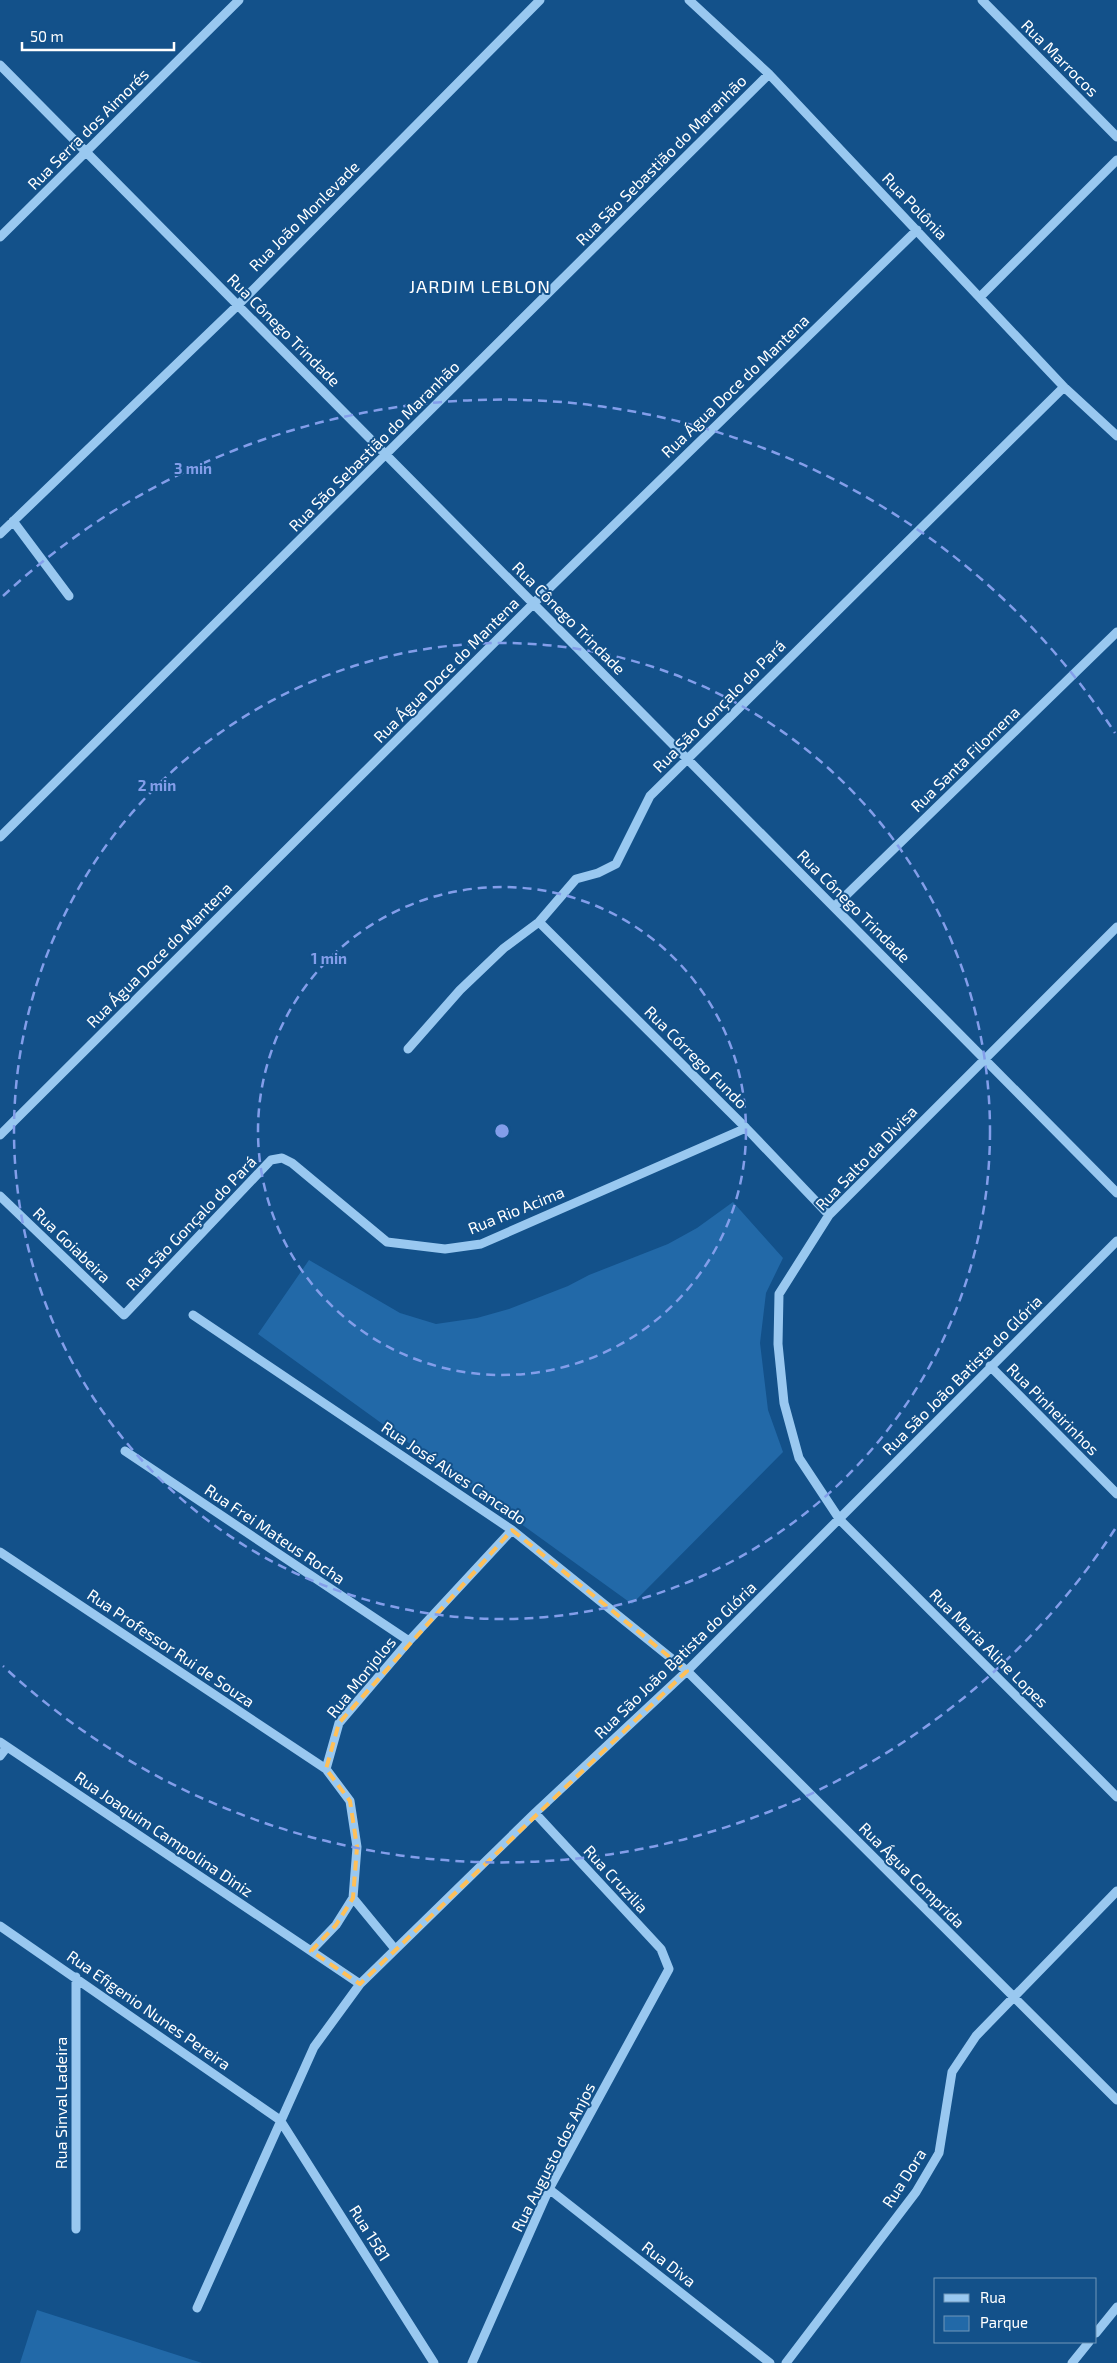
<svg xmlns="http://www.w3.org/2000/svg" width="1117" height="2363" font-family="'Exo 2',sans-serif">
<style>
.green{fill:#2269a8}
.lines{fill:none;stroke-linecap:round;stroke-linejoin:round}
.minor{stroke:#99c8f0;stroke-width:9}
.marked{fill:none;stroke:#ffc058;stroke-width:4;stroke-dasharray:10 6;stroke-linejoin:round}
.ring{fill:none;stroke:#839eea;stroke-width:2.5;stroke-dasharray:9 6}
.labels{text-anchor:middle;stroke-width:4;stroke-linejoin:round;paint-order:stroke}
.street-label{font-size:16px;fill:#fff;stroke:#13518a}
.neighbourhood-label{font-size:18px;letter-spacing:1px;fill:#fff;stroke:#13518a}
.centre{fill:#839eea;stroke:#13518a;stroke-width:2.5}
.ring-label{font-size:15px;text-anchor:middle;font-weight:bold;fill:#839eea;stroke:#13518a;stroke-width:4;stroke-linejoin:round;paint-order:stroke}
</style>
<rect width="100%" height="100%" fill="#13518a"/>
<path class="green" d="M733 1202 783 1258 766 1293 760 1343 768 1410 783 1452 632 1604 258 1334 309 1260 400 1313 436 1324 477 1318 509 1309 568 1286 589 1275 668 1244 697 1228Z
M37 2310 202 2363H20Z"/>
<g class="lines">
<path class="minor" d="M689 0 769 74 1064 387 1117 436
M982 0 1117 137
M0 65 1117 1193
M0 237 239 0
M980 297 1117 160
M13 521 69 596
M0 534 238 305 540 0
M0 837 769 74
M834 907 1117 632
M539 922 746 1128 829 1215
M1117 927 829 1215 779 1294 778 1344 784 1403 799 1458 840 1520 1117 1797
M408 1049 460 990 504 948 539 922 576 879 598 873 616 864 650 796 1064 387
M0 1135 534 603 917 230
M0 1196 124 1315 271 1160 282 1158 292 1163 387 1242 445 1249 481 1244 746 1128
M193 1315 512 1530 687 1671 1117 2100
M990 1366 1117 1494
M125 1451 409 1641
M0 1552 326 1769
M0 1742 311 1951
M0 1756 7 1747
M353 1898 395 1949
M0 1926 280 2120 434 2363
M76 1977V2229
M360 1984 311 1951 336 1925 353 1898 357 1847 350 1801 326 1769 339 1723 409 1641 512 1530
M549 2189 770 2363
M197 2308 314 2047 360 1984 535 1813 687 1671 1117 1241
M1096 2333 1117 2307
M472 2363 549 2189 669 1969 661 1949 535 1813
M786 2363 916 2192 939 2153 952 2072 976 2036 1117 1891
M1072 2363 1089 2342"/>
</g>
<path class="marked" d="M512 1530 687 1671 360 1984 311 1951 336 1925 353 1898 357 1847 350 1801 326 1769 339 1723Z"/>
<g class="ring">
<circle cx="502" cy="1131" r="244"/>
<circle cx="502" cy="1131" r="488"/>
<path d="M1115 1529A731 731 0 0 1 3 1666M3 596A731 731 0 0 1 1115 733"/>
</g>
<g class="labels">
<g class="street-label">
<text transform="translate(1060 58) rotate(45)" y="6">Rua Marrocos</text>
<text transform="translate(88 129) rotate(-45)" y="6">Rua Serra dos Aimorés</text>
<text transform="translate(661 160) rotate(-45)" y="6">Rua São Sebastião do Maranhão</text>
<text transform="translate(915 206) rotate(46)" y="6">Rua Polônia</text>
<text transform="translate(304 216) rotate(-45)" y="6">Rua João Monlevade</text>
<text transform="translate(284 330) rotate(45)" y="6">Rua Cônego Trindade</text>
<text transform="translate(735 386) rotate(-44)" y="6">Rua Água Doce do Mantena</text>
<text transform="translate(374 446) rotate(-45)" y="6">Rua São Sebastião do Maranhão</text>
<text transform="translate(569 618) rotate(45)" y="6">Rua Cônego Trindade</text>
<text transform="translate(446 670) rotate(-45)" y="6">Rua Água Doce do Mantena</text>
<text transform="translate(719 706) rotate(-45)" y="6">Rua São Gonçalo do Pará</text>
<text transform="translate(965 759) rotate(-44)" y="6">Rua Santa Filomena</text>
<text transform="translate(854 906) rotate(45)" y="6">Rua Cônego Trindade</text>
<text transform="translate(159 955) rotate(-45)" y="6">Rua Água Doce do Mantena</text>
<text transform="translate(696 1057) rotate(45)" y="6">Rua Córrego Fundo</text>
<text transform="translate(866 1158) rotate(-46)" y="6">Rua Salto da Divisa</text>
<text transform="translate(516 1210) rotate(-22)" y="6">Rua Rio Acima</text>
<text transform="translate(191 1223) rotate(-46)" y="6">Rua São Gonçalo do Pará</text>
<text transform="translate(72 1245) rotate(44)" y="6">Rua Goiabeira</text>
<text transform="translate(962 1375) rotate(-45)" y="6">Rua São João Batista do Glória</text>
<text transform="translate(1053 1409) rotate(45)" y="6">Rua Pinheirinhos</text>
<text transform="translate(454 1473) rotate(34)" y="6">Rua José Alves Cancado</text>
<text transform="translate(275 1534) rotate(34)" y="6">Rua Frei Mateus Rocha</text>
<text transform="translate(171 1648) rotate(34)" y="6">Rua Professor Rui de Souza</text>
<text transform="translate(989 1648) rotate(45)" y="6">Rua Maria Aline Lopes</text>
<text transform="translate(675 1660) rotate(-44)" y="6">Rua São João Batista do Glória</text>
<text transform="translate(361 1677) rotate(-51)" y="6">Rua Monjolos</text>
<text transform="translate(164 1834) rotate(34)" y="6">Rua Joaquim Campolina Diniz</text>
<text transform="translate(912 1875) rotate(45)" y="6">Rua Água Comprida</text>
<text transform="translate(616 1879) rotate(47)" y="6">Rua Cruzilia</text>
<text transform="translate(149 2010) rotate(35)" y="6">Rua Efigenio Nunes Pereira</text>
<text transform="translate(61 2103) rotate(-90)" y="6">Rua Sinval Ladeira</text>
<text transform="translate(553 2157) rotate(-63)" y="6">Rua Augusto dos Anjos</text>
<text transform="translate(904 2178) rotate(-57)" y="6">Rua Dora</text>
<text transform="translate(370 2233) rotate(58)" y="6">Rua 1581</text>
<text transform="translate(669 2264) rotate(38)" y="6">Rua Diva</text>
</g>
<g class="neighbourhood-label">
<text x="480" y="293">JARDIM LEBLON</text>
</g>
</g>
<circle cx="502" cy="1131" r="8" class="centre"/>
<g class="ring-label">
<text x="193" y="474">3 min</text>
<text x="157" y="791">2 min</text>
<text x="329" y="964">1 min</text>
</g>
<rect x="934" y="2278" width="162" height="65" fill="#13518a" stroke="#7197b9"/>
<rect x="944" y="2294" width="25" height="8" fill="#99c8f0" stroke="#7197b9"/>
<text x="980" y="2303" font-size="15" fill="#ffffff">Rua</text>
<rect x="944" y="2316" width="25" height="15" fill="#2269a8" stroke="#7197b9"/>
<text x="980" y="2328" font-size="15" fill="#ffffff">Parque</text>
<path d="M22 42v8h152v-8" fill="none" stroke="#ffffff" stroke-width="2.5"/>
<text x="30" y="42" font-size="15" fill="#ffffff" stroke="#13518a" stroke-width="4" paint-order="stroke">50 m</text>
</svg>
